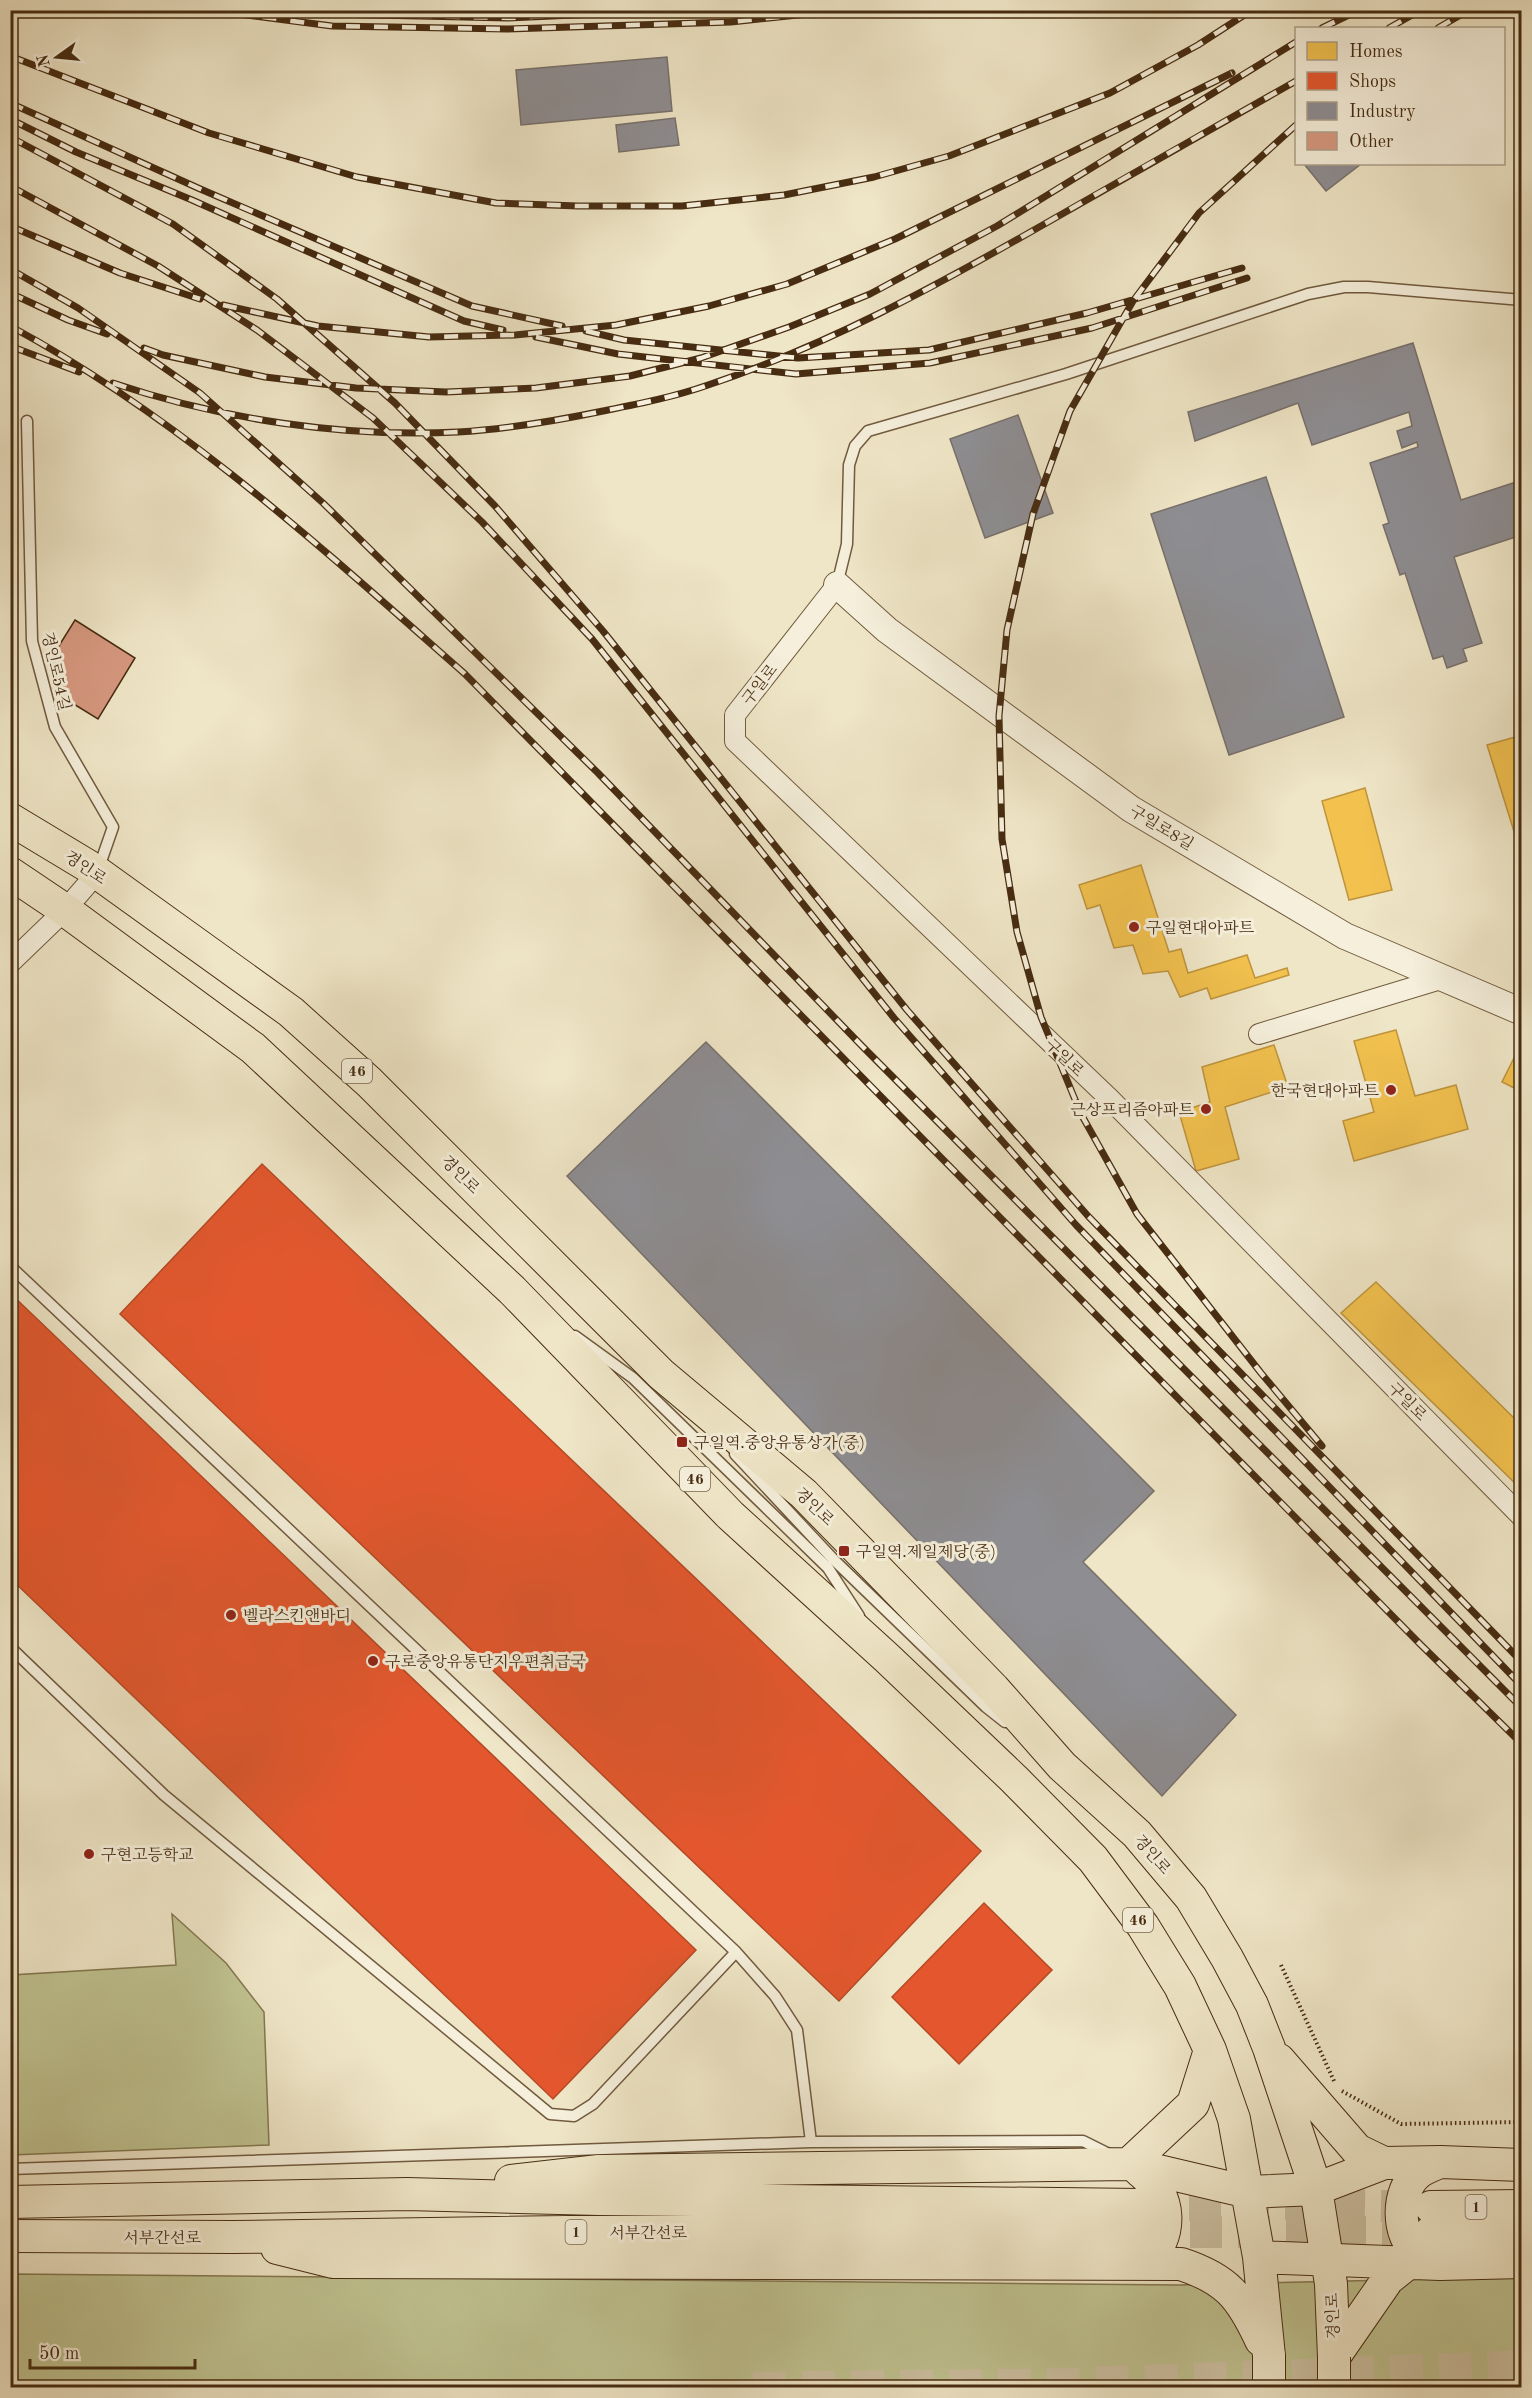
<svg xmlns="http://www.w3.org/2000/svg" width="1532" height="2398" font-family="'Old Standard TT','Noto Serif KR',serif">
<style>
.green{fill:#c0c391;stroke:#847851;stroke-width:1.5}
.homes{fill:#f2c14e;stroke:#bf943c;stroke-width:1.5}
.shops{fill:#e4572e;stroke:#b54a25;stroke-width:1.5}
.industry{fill:#8d8d92;stroke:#78706b;stroke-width:1.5}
.building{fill:#d69880;stroke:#472c11;stroke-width:1.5}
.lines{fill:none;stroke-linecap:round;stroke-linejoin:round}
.primary-tunnel{stroke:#cdc1a3;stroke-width:32;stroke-dasharray:32 16;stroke-linecap:butt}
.trunk-tunnel{stroke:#cdc1a3;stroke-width:33;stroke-dasharray:33 16;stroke-linecap:butt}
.service-casing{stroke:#715a3e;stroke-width:13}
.minor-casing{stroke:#715a3e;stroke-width:22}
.tertiary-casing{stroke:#715a3e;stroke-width:28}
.primary-casing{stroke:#472c11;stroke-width:34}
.path{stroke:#472c11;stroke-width:4;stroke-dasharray:1.5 3;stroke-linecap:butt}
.service{stroke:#f5efdb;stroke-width:10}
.minor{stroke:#f5efdb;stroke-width:20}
.tertiary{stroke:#f5efdb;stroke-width:26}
.primary{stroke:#efe6c7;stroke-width:32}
.rail-casing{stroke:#472c11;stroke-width:7}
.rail{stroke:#f5efdb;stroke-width:4.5;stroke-dasharray:14;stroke-linecap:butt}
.primary-bridge-casing{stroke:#472c11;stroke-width:34;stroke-linecap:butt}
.primary-bridge{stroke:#efe6c7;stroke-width:32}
.poi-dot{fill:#8f2418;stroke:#f5efdb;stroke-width:2}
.labels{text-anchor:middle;stroke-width:6;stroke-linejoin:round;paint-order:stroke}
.shield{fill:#f5efdb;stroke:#7b664e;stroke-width:1.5}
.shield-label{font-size:15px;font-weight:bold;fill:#472c11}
.street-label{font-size:16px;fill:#472c11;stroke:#f5efdb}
.poi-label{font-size:16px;fill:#472c11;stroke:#f5efdb;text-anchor:start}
</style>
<rect width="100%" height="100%" fill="#efe6c7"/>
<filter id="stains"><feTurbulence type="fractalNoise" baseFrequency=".00333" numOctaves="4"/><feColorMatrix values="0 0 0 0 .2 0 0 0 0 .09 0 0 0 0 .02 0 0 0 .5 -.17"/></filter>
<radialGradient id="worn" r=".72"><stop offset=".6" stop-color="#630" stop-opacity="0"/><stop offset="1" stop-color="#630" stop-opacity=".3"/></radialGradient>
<path class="green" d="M172 1914 226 1963 264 2012 269 2145 11 2155V1975L176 1965Z
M11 2274 1179 2285 1521 2277V2387L11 2388Z"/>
<path class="homes" d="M1522 735V857L1487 745Z
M1365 788 1392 890 1349 900 1322 801Z
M1141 865 1169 952 1181 949 1188 973 1247 955 1255 978 1287 968 1289 975 1211 999 1207 988 1180 997 1168 971 1143 974 1133 945 1114 948 1100 905 1087 909 1079 885Z
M1396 1030 1415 1096 1456 1085 1468 1129 1354 1161 1343 1121 1374 1112 1354 1041Z
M1522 1042V1092L1502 1082Z
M1274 1045 1288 1087 1225 1107 1239 1159 1196 1171 1179 1112 1210 1102 1202 1067Z
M1376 1282 1518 1422 1522 1418V1485L1519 1487 1341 1313Z"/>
<path class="shops" d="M262 1164 981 1851 839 2001 120 1314Z
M10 1293 696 1950 553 2099 10 1578Z
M984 1903 1052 1970 959 2064 892 1997Z"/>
<path class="industry" d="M667 57 672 111 521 125 516 70Z
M675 118 679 145 619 152 616 125Z
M1304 164H1361L1326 191Z
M1413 343 1461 500 1522 480V535L1454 557 1482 643 1463 649 1467 661 1447 668 1443 656 1433 659 1405 573 1400 575 1383 525 1389 523 1370 463 1418 447 1417 442 1402 448 1397 431 1412 426 1409 412 1312 445 1298 403 1195 441 1188 412Z
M1018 415 1053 513 985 538 950 439Z
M1266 477 1344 717 1229 755 1151 514Z
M706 1042 1154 1491 1083 1562 1236 1715 1162 1796 567 1176Z"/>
<path class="building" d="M75 620 135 658 98 719 59 695 52 657Z"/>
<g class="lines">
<path class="primary-tunnel" d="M1141 2205 1291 2204 1430 2207
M1142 2232H1431"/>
<path class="trunk-tunnel" d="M753 2388 1045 2385 1522 2367"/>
<g class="service-casing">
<path id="service" d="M27 421 32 641 55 727 113 827 98 870
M837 585 847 544 849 465 855 446 868 431 1066 374 1308 294 1344 287H1368L1522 300
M10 1266 736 1952 775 1996 797 2030 811 2142
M575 1336 633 1378 828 1568 859 1616
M735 1454 834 1560 986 1707 1005 1722
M10 1647 164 1795 550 2114 574 2116 593 2104 736 1952
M10 2169 811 2142 1083 2141 1111 2155"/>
</g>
<g class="minor-casing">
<path id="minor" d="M837 585 735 715V741L1110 1099 1522 1517
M10 963 65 910 97 873
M1259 1034 1444 978"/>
</g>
<g class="tertiary-casing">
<path id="tertiary" d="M837 585 887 630 1131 809 1345 936 1522 1012"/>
</g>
<g class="primary-casing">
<path id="primary" d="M10 819 88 866 291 1012 369 1082 661 1374 804 1494 994 1689 1062 1766 1137 1834 1191 1898 1227 1958 1252 2005 1269 2048 1316 2189 1331 2284 1334 2357
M10 873 65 910 253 1048 512 1290 730 1515 887 1658 1014 1779 1093 1859 1143 1926 1180 1986 1210 2050 1234 2119 1259 2257 1269 2356
M1279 2060 1357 2150 1384 2163
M1440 2162C1433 2165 1424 2168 1418 2173 1396 2190 1396 2237 1419 2253 1425 2257 1433 2260 1440 2264
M1129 2164 1193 2104 1210 2050
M1140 2171C1173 2197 1173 2235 1145 2264
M511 2181 599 2171 1129 2164 1248 2192 1316 2189 1384 2163 1440 2162 1522 2165
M10 2202 407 2194 599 2199 1141 2205
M1431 2207 1522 2206
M1431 2232 1522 2233
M10 2236 233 2237 566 2232H1142
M277 2248 333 2262 1181 2264C1227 2279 1241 2297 1261 2340
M1259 2257 1440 2264 1522 2262
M1334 2357 1388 2279 1408 2263"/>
</g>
<path class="path" d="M1281 1965 1334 2081
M1342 2091 1401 2124 1522 2122
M10 2383 787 2388"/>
<use href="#service" class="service"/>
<use href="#minor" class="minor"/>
<use href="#tertiary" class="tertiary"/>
<use href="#primary" class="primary"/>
<g class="rail-casing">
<path id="rail" d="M207 10 332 26 507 29 731 22 846 10
M306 10 331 14 508 18 683 10
M1322 28 1359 10
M1389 28 1421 10
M1438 28 1469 10
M10 56 209 133 357 177 496 203 578 206H682L784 195 874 177 949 156 1110 93 1198 45 1252 10
M10 103 198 188 472 306 562 326
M10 119 76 152 192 200 464 321 503 330
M1296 125 1199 213 1133 301 1070 411 1033 514 1007 630 999 716 1002 839 1017 932 1041 1017 1081 1114 1137 1214 1261 1373 1322 1446
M10 137 173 224 277 299 395 403 495 506 603 631 907 1010 1088 1216 1522 1662
M10 186 158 266 257 330 373 418 482 522 592 639 894 1018 1076 1225 1522 1686
M10 226 120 273 200 299
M10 269 78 308 200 393 323 503 598 773 862 1046 1522 1708
M10 293 68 320 107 334
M223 305 318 326 429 337 515 335 616 325 709 306 787 284 895 239 1232 73
M10 326C179 417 322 548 465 674L1421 1645 1522 1744
M586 331 624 340 798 358 929 350 1087 313 1242 268
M536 337 618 354 796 374 930 363 1092 328 1247 278
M10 346 79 372
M144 348 163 355 265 377 356 388 446 392 536 388 630 376 701 358 789 327 870 294 997 226 1296 42
M113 383C220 419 345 438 458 432 507 429 555 421 603 411 638 404 674 397 708 385 826 346 934 287 1041 226 1126 177 1211 129 1296 81"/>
</g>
<use href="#rail" class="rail"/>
<g class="primary-bridge-casing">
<path id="primary-bridge" d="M1269 2388V2356
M1334 2388V2357"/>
</g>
<use href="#primary-bridge" class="primary-bridge"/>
</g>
<g class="poi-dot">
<circle cx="1134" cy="927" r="6"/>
<circle cx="1391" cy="1090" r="6"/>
<circle cx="1206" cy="1109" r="6"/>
<rect x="676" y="1436" width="12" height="12" rx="3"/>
<rect x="838" y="1545" width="12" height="12" rx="3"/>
<circle cx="231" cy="1615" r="6"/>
<circle cx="373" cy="1661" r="6"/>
<circle cx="89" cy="1854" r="6"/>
</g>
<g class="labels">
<g class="shield">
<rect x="342" y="1059" width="30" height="24" rx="4.5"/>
<rect x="680" y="1467" width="30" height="24" rx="4.5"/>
<rect x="1123" y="1908" width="30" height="24" rx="4.5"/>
<rect x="1465.5" y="2195" width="21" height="24" rx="4.5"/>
<rect x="565.5" y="2220" width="21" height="24" rx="4.5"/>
</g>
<g class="shield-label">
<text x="357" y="1076">46</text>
<text x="695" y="1484">46</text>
<text x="1138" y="1925">46</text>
<text x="1476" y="2212">1</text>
<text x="576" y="2237">1</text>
</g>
<g class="street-label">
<text transform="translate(57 671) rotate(77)" y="6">경인로54길</text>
<text transform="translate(759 684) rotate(-52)" y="6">구일로</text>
<text transform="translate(1162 827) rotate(31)" y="6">구일로8길</text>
<text transform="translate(86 867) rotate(34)" y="6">경인로</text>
<text transform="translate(1065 1057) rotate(44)" y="6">구일로</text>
<text transform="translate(461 1174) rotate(45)" y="6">경인로</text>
<text transform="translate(1408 1401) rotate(45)" y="6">구일로</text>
<text transform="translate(815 1506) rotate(44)" y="6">경인로</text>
<text transform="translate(1153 1854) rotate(49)" y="6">경인로</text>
<text x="648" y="2238">서부간선로</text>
<text x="162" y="2243">서부간선로</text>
<text transform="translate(1332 2316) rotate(-92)" y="6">경인로</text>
</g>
<g class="poi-label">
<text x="1146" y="933">구일현대아파트</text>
<text x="1379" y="1096" text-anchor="end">한국현대아파트</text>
<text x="1194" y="1115" text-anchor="end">근상프리즘아파트</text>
<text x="694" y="1448">구일역.중앙유통상가(중)</text>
<text x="856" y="1557">구일역.제일제당(중)</text>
<text x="243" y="1621">벨라스킨앤바디</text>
<text x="385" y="1667">구로중앙유통단지우편취급국</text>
<text x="101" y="1860">구현고등학교</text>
</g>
</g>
<rect width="1532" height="2398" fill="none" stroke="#efe6c7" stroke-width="36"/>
<rect x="12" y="12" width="1508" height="2374" fill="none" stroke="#472c11" stroke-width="3"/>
<rect x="18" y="18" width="1496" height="2362" fill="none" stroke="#472c11" stroke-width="1.5"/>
<rect x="1295" y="27" width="210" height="138" fill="#f5efdb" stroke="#afa18a" stroke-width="1.5"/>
<rect x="1307" y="42" width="30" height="18" fill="#f2c14e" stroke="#afa18a" stroke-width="1.5"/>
<text x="1349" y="57" font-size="18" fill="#472c11">Homes</text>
<rect x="1307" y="72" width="30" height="18" fill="#e4572e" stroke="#afa18a" stroke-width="1.5"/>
<text x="1349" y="87" font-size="18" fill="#472c11">Shops</text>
<rect x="1307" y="102" width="30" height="18" fill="#8d8d92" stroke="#afa18a" stroke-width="1.5"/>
<text x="1349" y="117" font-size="18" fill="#472c11">Industry</text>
<rect x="1307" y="132" width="30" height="18" fill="#d69880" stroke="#afa18a" stroke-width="1.5"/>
<text x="1349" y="147" font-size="18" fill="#472c11">Other</text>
<g transform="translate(57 57) rotate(255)" stroke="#f5efdb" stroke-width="4.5" paint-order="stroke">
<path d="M0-4.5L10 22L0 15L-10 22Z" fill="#472c11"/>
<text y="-9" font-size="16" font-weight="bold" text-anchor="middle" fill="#472c11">N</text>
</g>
<path d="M30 2359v9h165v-9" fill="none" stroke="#472c11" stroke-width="3"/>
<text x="39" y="2359" font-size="18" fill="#472c11" stroke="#f5efdb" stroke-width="4.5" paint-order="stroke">50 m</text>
<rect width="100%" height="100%" filter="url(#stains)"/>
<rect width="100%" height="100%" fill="url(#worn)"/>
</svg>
